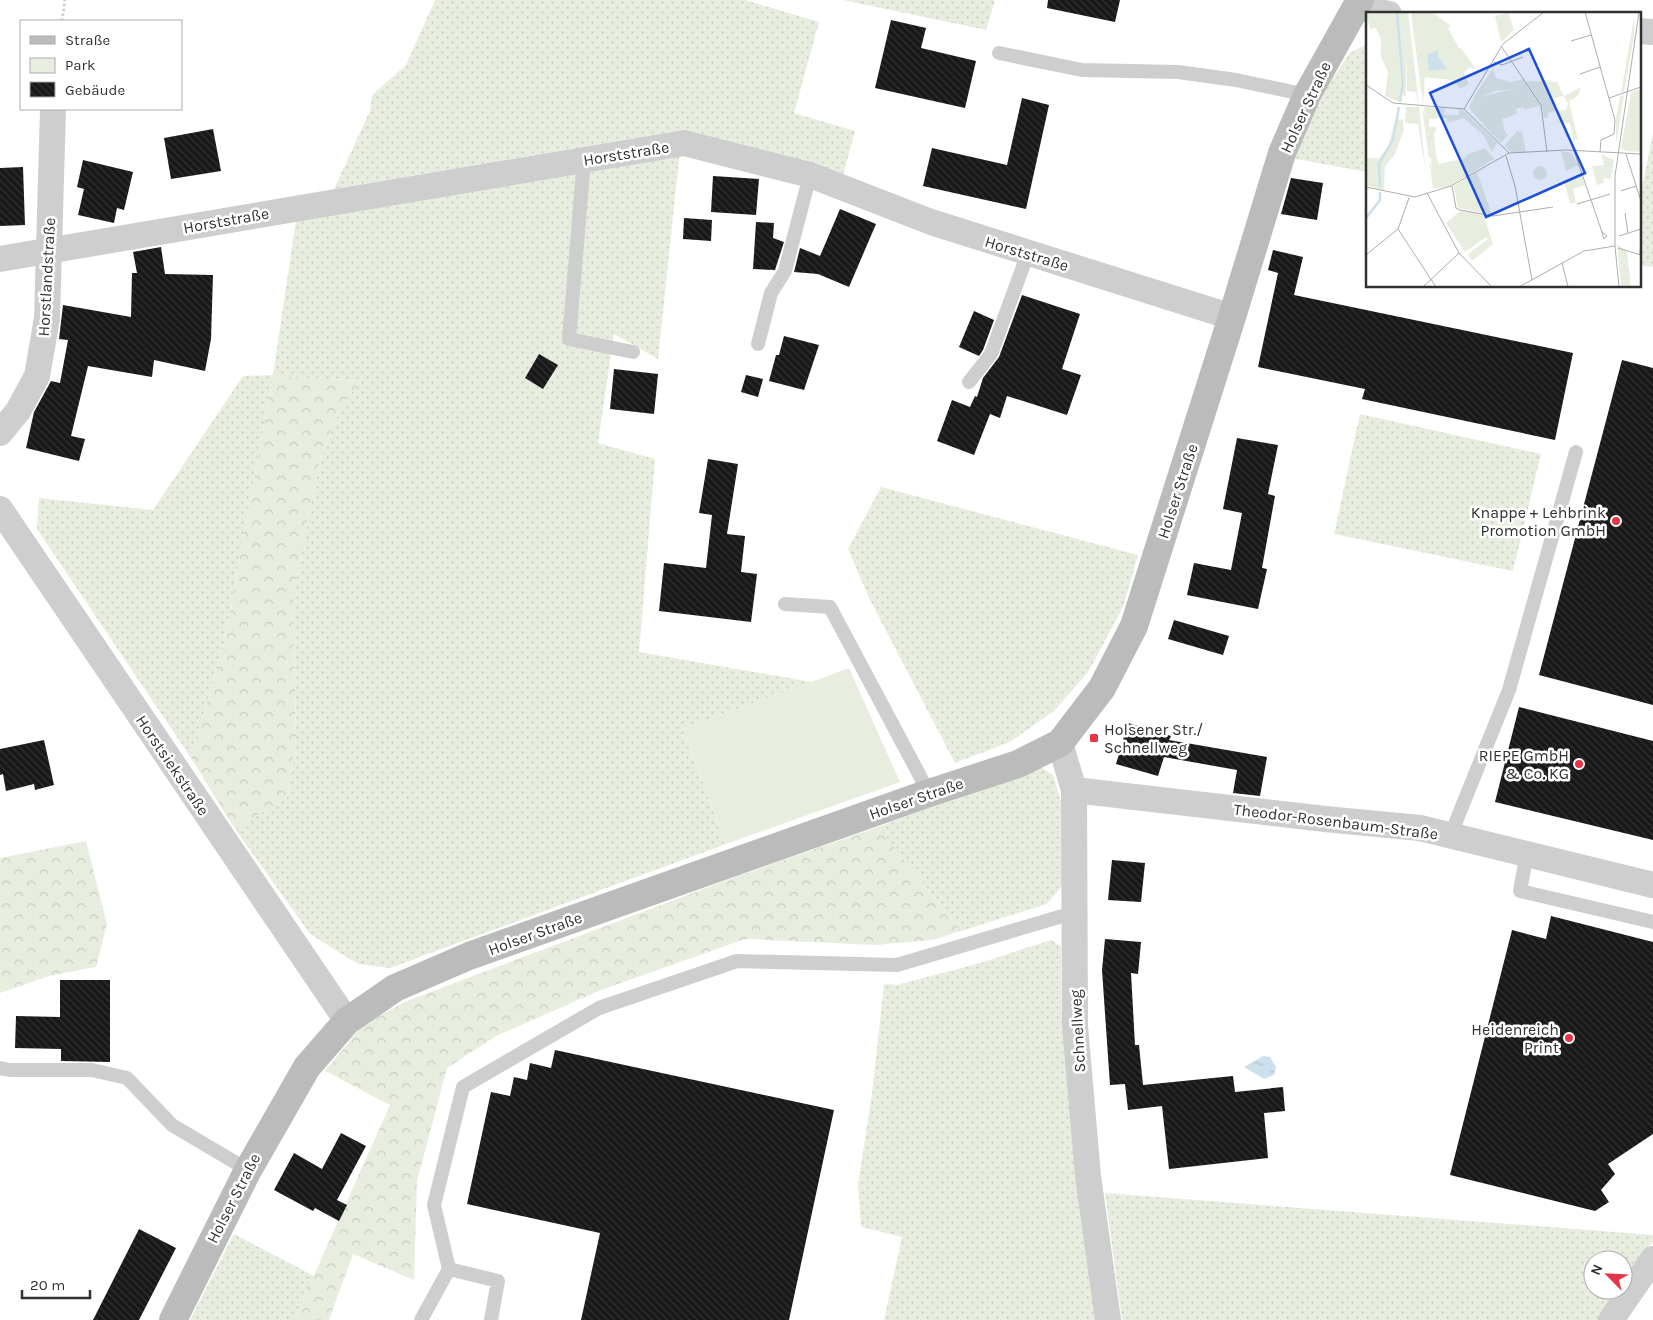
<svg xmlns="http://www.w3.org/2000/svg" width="1653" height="1320" font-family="Karla,sans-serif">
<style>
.grass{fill:url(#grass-dots)}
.forest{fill:url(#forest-crowns)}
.park{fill:#e8eedf}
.water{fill:url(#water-ripples)}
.building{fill:url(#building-back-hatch)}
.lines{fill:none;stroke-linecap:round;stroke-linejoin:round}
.path{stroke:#cecece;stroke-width:3;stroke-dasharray:2.5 2.5;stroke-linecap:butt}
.service{stroke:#cecece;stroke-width:14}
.minor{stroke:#cecece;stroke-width:26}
.secondary{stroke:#bbb;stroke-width:28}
.poi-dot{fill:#e53649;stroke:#fff;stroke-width:2}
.labels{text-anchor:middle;stroke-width:5;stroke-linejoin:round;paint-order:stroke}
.street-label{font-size:16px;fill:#313131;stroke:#fff}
.poi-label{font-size:16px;fill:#313131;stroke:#fff;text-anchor:end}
.inset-river{fill:none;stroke:#cce1ed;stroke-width:2.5}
.inset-road{fill:none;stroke:#adadad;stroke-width:1}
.view{fill:#1d4ed8;fill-opacity:0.15;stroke:#1d4ed8;stroke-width:2.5}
.inset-edge{fill:none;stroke:#313131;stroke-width:2.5}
</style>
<defs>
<pattern id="grass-dots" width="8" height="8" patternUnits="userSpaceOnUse" patternTransform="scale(1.25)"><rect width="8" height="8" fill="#e8eedf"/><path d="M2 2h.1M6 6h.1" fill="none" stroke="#c7cdc0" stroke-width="1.8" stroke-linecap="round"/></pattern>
<pattern id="forest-crowns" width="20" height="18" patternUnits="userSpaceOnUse" patternTransform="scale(1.25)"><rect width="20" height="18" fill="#e8eedf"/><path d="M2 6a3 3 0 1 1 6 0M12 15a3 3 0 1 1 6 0" fill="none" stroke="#c7cdc0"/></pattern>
<pattern id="water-ripples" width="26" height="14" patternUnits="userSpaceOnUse" patternTransform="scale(1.25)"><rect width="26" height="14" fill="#cce1ed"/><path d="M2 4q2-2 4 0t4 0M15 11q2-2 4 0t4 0" fill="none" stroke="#b0c2cc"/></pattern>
<pattern id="building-back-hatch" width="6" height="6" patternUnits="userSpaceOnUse" patternTransform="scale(1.25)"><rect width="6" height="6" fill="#181818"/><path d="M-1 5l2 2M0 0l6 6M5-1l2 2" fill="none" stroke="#313131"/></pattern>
</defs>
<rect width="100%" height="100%" fill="#fff"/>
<path class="grass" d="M435 0H745L819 22 794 113 855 131 843 175 683 130 334 189 370 111 372 95 406 65Z
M843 0H995L986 30Z
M1367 44V172L1290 158 1325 90 1350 53Z
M1653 133V267L1639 265V204Z
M680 150 658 359 614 334 598 443 655 459 639 652 812 682 683 729 726 844 390 968 358 964 310 934 235 829 288 796 296 738 293 593 320 460 343 403 361 381 273 376 225 639 191 758 37 529 39 498 153 510 243 376 273 375 297 213Z
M1360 414 1541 454 1513 571 1334 534Z
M881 487 1138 555 1123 607 1089 671 1054 711 1010 742 955 763 870 600 848 549Z
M1039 766 1053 775 1062 804 1063 885 1047 904 961 931 878 827Z
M1051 940 1061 946 1062 1027 1098 1320H884L902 1237 861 1227 858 1184 872 1094 884 984 897 985 980 963Z
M1105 1193 1653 1235V1241L1623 1287V1260H1593V1290H1621L1602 1320H1122Z
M234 1234 314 1276 294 1320H190Z"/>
<path class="forest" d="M273 376 361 381 343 403 320 460 293 593 296 738 288 796 235 829 191 758 225 639Z
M878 827 961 931 932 940 876 945 745 939 601 990 496 1036 447 1068 417 1181 414 1280 353 1254 329 1320H294L390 1105 325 1071 362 1026 404 1002 738 876Z
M86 841 107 924 96 967 49 976 0 993V858Z"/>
<path class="park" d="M849 668 900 782 726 844 683 729Z"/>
<path class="water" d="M1263 1056 1270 1057 1276 1067 1274 1075 1264 1079 1244 1067Z"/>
<path class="building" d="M1048 0H1120L1115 22 1047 8Z
M891 20 926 28 921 48 976 61 965 108 875 88Z
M1022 98 1049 105 1026 209 923 186 932 148 1007 165Z
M213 129 221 171 171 179 164 138Z
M83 160 133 172 124 210 117 208 114 223 78 215 84 189 77 187Z
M23 167 25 225 0 226V168Z
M713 176 759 179 756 215 711 212Z
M1291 178 1323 183 1317 220 1281 214Z
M840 209 876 224 849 287 818 274 794 272 800 248 820 256Z
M684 218 712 220 711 241 683 239Z
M756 222 774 223 773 238 784 242 775 270 753 269Z
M161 247 165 274 213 275 211 339 205 371 154 360 152 377 88 366 71 436 85 439 79 461 26 448 34 412 51 381 60 383 68 340 59 339 63 305 131 317 132 273H137L133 252Z
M1273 250 1303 257 1294 295 1573 353 1555 440 1362 399 1365 389 1258 367 1278 273 1268 270Z
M1022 295 1080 314 1062 369 1081 375 1067 415 1007 396 1000 418 990 414 974 455 937 441 952 400 970 407 975 396 977 397 983 378 999 357Z
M974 311 994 320 983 350 979 356 959 347Z
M784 336 819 345 804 390 769 381 776 355H779Z
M539 354 558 365 543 389 525 378Z
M1622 360 1653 368V705L1539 675Z
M614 369 658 374 654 414 610 409Z
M746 375 763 379 758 397 741 392Z
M1237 438 1278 445 1268 494 1275 496 1262 568 1267 569 1258 609 1187 595 1194 563 1231 570 1242 513 1223 509Z
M708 459 738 464 727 534 745 536 741 572 757 574 751 622 659 611 664 563 706 568 712 515 699 513Z
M1174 620 1229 636 1223 655 1168 639Z
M1519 707 1653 741V840L1495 802Z
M1128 723 1171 736 1169 740 1267 757 1260 796 1233 793 1237 770 1164 757 1158 776 1116 764Z
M44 740 54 785 35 790 34 784 6 791 3 774 0 775V749Z
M1112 860 1145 863 1141 902 1108 900Z
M1551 916 1653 942V1134L1608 1164 1615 1174 1601 1190 1609 1202 1595 1211 1450 1175 1512 930 1546 939Z
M1105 939 1141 942 1138 974 1131 973 1135 1045H1139L1143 1085 1233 1076 1235 1092 1283 1087 1285 1111 1264 1113 1268 1158 1169 1169 1162 1106 1128 1110 1125 1084 1110 1085 1102 970Z
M60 980H110V1062L61 1061V1049L15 1048 16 1016 60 1017Z
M555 1050 834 1110 789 1320H581L600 1233 467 1204 491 1092 510 1096 514 1077 527 1080 530 1063 551 1068Z
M341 1133 366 1146 337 1200 347 1205 339 1221 315 1208 313 1211 274 1190 294 1153 322 1169Z
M139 1229 176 1248 139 1320H93Z"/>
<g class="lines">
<path class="path" d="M62 21 65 0"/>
<path class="service" d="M999 53 1082 70 1178 72 1236 80 1307 95
M584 160 569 339 633 352
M758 344 771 293 785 271 810 175
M969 382 991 354 1028 253
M785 604 830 607 929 793
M1451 834 1509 690 1576 452
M1527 853 1520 891 1653 922
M0 1068 10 1070H92L127 1078 172 1125 248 1170
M421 1320 449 1269
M491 1320 498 1281 449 1269 434 1205 463 1087 599 1008 737 961 897 965 1076 912"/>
<path class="minor" d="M1356 7 1389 14
M1639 31 1653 32
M0 259 684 143 810 175 931 222 1232 317
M0 433 18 411 37 376 47 318 53 109
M0 509 347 1021
M1060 743 1074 790 1075 1026 1088 1176 1108 1320
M1074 790 1325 819 1420 828 1653 885
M1611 1320 1653 1259"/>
<path class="secondary" d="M173 1320 248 1170 307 1067 347 1021 395 988 469 956 929 793 1018 764 1060 743 1102 688 1134 626 1232 317 1282 153 1307 95 1360 0"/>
</g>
<g class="poi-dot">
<circle cx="1616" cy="521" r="5"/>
<rect x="1089" y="733" width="10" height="10" rx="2.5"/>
<circle cx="1579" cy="764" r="5"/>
<circle cx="1569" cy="1038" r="5"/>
</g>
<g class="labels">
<g class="street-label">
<text transform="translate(1305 107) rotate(-65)" y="6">Holser Straße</text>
<text transform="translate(626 153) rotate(-9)" y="6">Horststraße</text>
<text transform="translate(226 220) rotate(-10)" y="6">Horststraße</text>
<text transform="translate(1027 253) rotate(17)" y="6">Horststraße</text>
<text transform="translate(46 277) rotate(-87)" y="6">Horstlandstraße</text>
<text transform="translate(1177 491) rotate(-72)" y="6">Holser Straße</text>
<text transform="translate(173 765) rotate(56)" y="6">Horstsiekstraße</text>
<text transform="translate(916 798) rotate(-19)" y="6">Holser Straße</text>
<text transform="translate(1336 821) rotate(7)" y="6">Theodor-Rosenbaum-Straße</text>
<text transform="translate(535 933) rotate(-20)" y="6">Holser Straße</text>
<text transform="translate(1077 1031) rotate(-93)" y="6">Schnellweg</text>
<text transform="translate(233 1198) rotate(-63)" y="6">Holser Straße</text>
</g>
<g class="poi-label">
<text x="1606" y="518">Knappe + Lehbrink<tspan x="1606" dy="18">Promotion GmbH</tspan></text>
<text x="1104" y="735" text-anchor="start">Holsener Str./<tspan x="1104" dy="18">Schnellweg</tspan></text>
<text x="1569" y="761">RIEPE GmbH<tspan x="1569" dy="18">&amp; Co. KG</tspan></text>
<text x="1559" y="1035">Heidenreich<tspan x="1559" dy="18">Print</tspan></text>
</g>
</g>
<g transform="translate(1366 12)">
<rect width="275" height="275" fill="#fff"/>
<path d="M0 0H32L34 22 45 26 40 39V84L36 83V91L19 84 22 60 15 45V27L10 16 4 17ZM142 1 148 18 135 30 129 4ZM127 57 130 66 145 70 157 67 175 93 158 98V95L150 97 151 102 136 107 139 121 132 113 124 120 103 96 109 83 113 85 147 77 144 70 113 77ZM160 69 191 70 198 84 215 75 212 84 203 89 212 128H207L204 111 194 112 191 99 200 98 202 92 198 84 187 86 189 99 182 101V106H178L176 93ZM275 77V140L261 139 255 136 265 80ZM58 95 79 96 78 103H59ZM151 119 156 120 160 141 145 140 138 134ZM119 136 128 147 84 174 67 177 65 145 70 143 73 152 100 146V143ZM195 139 206 141 212 153 200 159ZM235 142 248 148 245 167 237 166 238 171 231 173 226 154 238 153ZM0 146H12L9 163 13 177 0 173ZM167 161a7 7 0 1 1 14 0a7 7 0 1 1-14 0ZM111 160 126 203 92 196 88 174ZM216 164 219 173 207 177 210 191 204 192 198 168ZM94 199 117 202 127 232 106 249 102 242 122 227 120 225 99 240 80 211Z" fill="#e8eedf"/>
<path d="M32 0H42L53 93 50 80 41 79 40 39 45 26 34 22ZM45 0H60L89 36H95L110 57 103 56 97 61 103 72 94 77 86 67 59 63 57 93ZM269 0 268 23 258 80 255 81ZM144 70 147 77 129 79 113 85 109 83 113 77ZM258 83 250 132V106L254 84ZM40 95H53L60 161 52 112 39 111ZM56 95 59 103H93L94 97 98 99 131 131 126 140 118 124 98 106 81 111V106L63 107V115H71L68 122 70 143 63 146 69 171 67 177ZM37 107 38 118 29 142 19 154 18 178 13 177 9 163 11 149 22 135 29 109ZM251 232 261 240 265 275H255Z" fill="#e8eedf"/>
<path d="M47 0H66L85 14 82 16 95 40 88 44 99 63 87 68 56 65ZM131 113 142 123 135 131 124 120Z" fill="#e8eedf"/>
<path d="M72 38V44L81 57 63 59 61 43Z" fill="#cce1ed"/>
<path class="inset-river" d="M31 0 37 71 34 89M14 175 13 151 27 128 33 95M0 206 14 188V180"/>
<path class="inset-road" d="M219 0 249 108 248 122 235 128 234 140M205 29 225 23M135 34 175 93 181 140M128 50 136 53 157 45M214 62 234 55M0 73 27 91 98 97 143 141 200 138 275 142M243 86 275 75M98 97 137 32 178 0M208 139 236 220 241 224 238 227 236 220M260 142 275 189M140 144 149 174 166 268M86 174 90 196 94 198 127 204 187 195M0 175 49 185 85 174 143 141M255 179 270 174M61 181 93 241 126 275M211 192 244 182M259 201 262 221M32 217 70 275M253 224 275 217M252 236 275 243M274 242 275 226M0 243 32 217 43 186M196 251 202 275M57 275 93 241M153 275 218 239 249 234M253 275 249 234V164L273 0"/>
<path class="view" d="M163 37 219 161 120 205 64 81Z"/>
<rect width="275" height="275" class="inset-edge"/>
</g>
<rect x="20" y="20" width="162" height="90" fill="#ffffff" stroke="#adadad"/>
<rect x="30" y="36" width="25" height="8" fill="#bbbbbb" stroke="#adadad"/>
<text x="65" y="45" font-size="15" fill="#313131">Straße</text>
<rect x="30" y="58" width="25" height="15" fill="#e8eedf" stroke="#adadad"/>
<text x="65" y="70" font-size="15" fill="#313131">Park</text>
<rect x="30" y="82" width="25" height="15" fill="url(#building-back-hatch)" stroke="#adadad"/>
<text x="65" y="95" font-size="15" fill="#313131">Gebäude</text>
<g transform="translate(1608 1275) rotate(294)"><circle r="24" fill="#ffffff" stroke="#adadad"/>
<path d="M0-4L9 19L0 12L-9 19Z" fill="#e53649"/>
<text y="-8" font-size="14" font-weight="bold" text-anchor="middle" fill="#313131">N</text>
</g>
<path d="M22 1290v8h68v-8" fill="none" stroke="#313131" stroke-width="2.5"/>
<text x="30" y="1290" font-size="15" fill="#313131" stroke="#ffffff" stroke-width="4" paint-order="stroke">20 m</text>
</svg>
